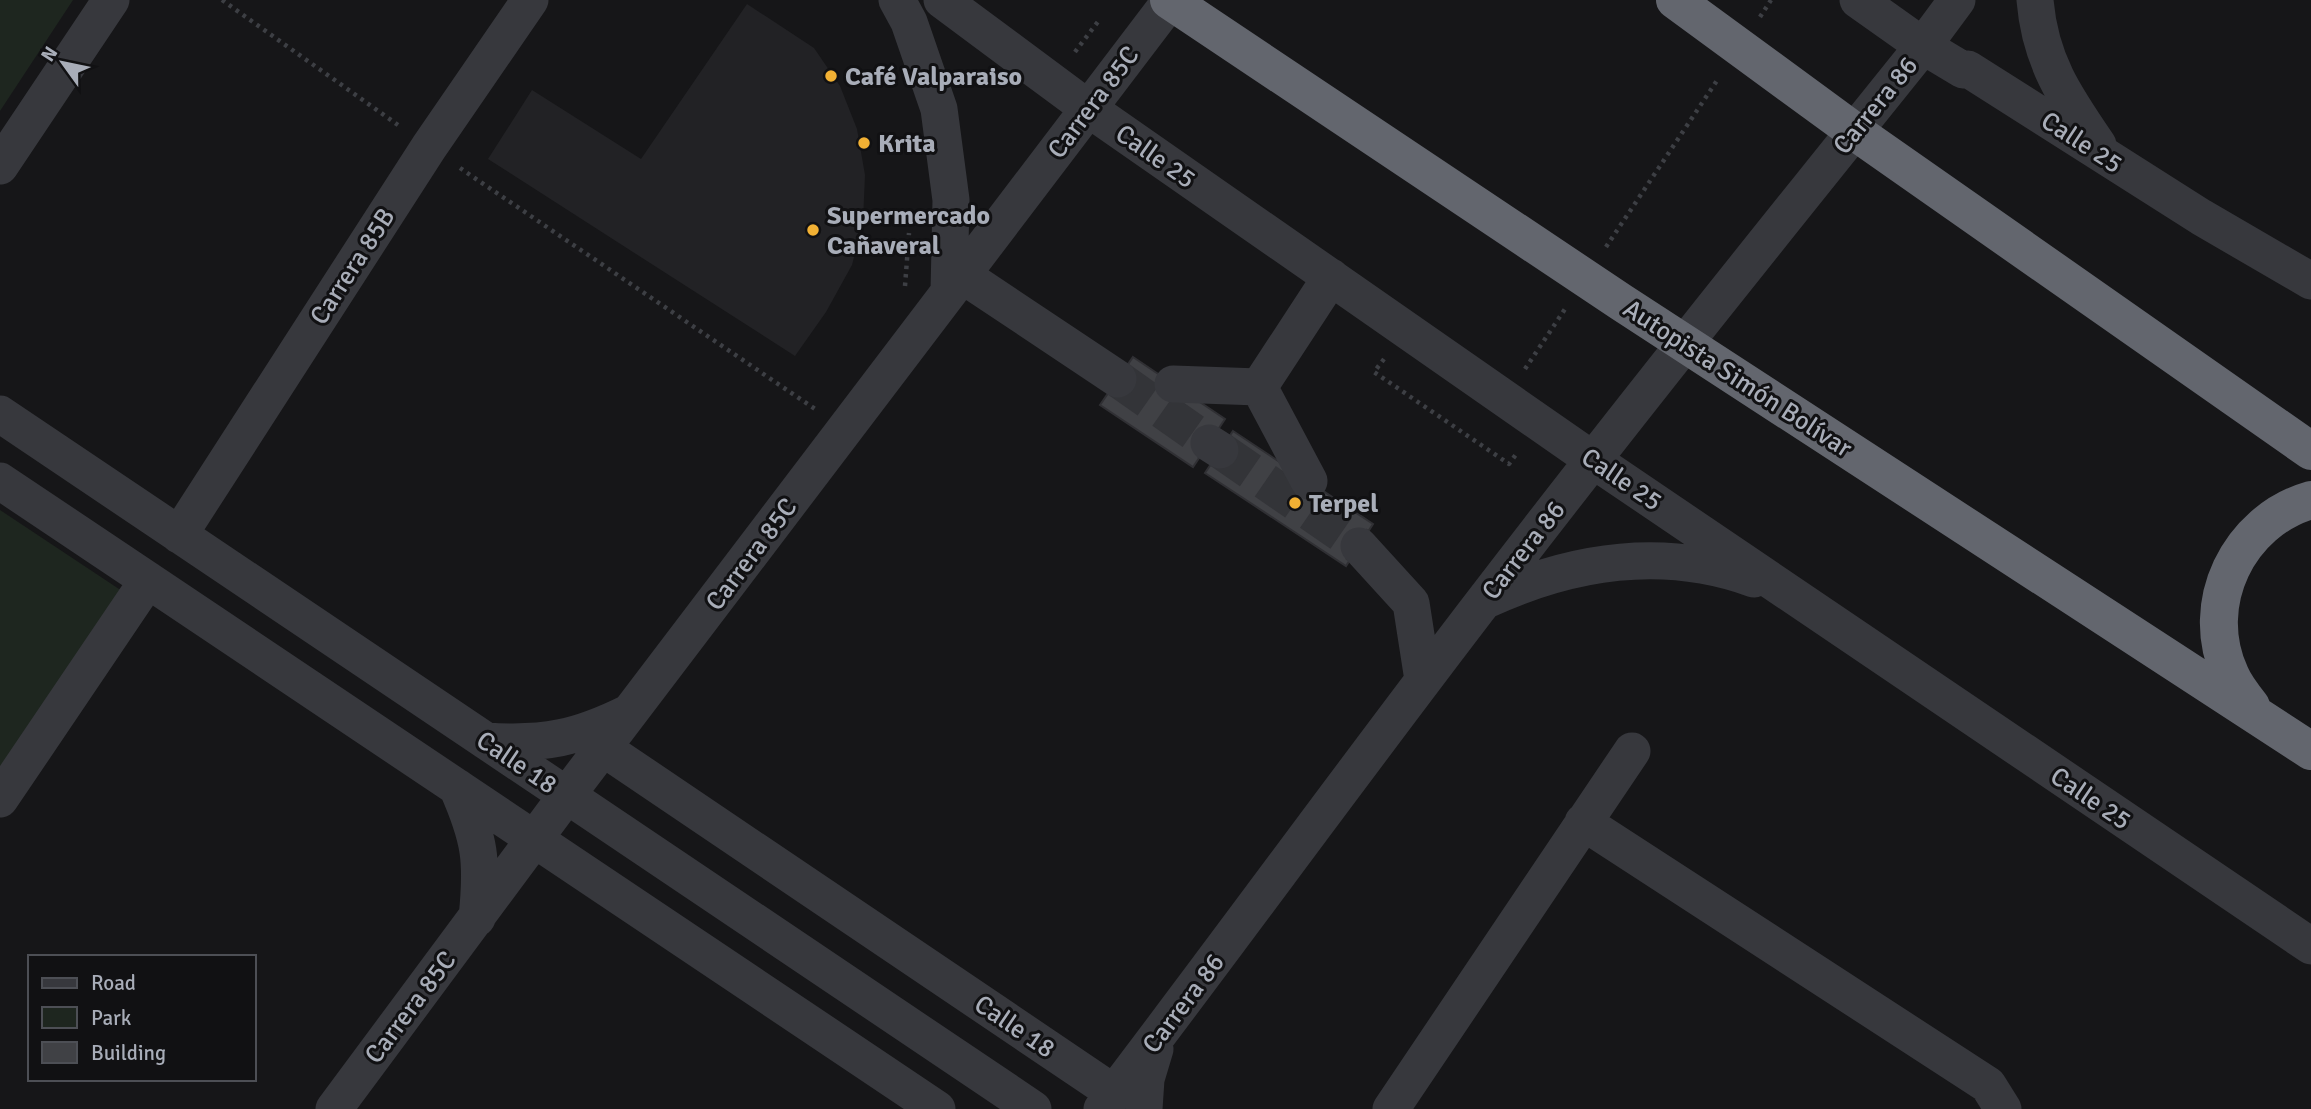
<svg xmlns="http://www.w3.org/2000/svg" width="2311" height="1109" font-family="Signika,sans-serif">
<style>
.built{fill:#222225}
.green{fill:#1e261f}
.building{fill:#404145;stroke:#303034;stroke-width:2}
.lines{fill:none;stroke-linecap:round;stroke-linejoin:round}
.minor-tunnel{stroke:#333438;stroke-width:37;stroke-dasharray:37 18;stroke-linecap:butt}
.path{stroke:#3d3f44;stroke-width:4.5;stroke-dasharray:3.5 5;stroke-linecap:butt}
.minor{stroke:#37383d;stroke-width:37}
.highway{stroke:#63666e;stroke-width:38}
.poi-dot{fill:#f2b134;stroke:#111113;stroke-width:2.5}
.labels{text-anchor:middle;stroke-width:6;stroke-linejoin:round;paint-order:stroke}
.poi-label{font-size:26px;font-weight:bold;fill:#a8adb8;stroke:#111113;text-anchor:start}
.street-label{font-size:26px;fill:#a8adb8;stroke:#111113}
</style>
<rect width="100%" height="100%" fill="#161618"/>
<path class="built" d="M747 4 814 48 840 86 857 129 865 175 863 221 852 265 826 312 795 356 488 159 532 90 641 159Z"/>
<path class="green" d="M0 0H73L0 111Z
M0 510 122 591 0 768Z"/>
<path class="building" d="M1133 357 1225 419 1193 467 1100 405Z
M1233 431 1373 524 1346 566 1205 473Z"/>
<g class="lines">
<path class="minor-tunnel" d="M1118 379 1209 443
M1220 450 1359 546"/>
<path class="path" d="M222 0 398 125
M1760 17 1771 0
M1075 52 1100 19
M460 168 815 409
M1606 247 1718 79
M905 286 909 233
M1384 359 1374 372 1509 464 1517 453
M1525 369 1565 309"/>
<path class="minor" d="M897 0 909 22 939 109 951 200 949 292
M942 0 1089 109 1593 460 2311 946
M1858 0 1923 46 1963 70 1968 69 2201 217 2311 281
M2035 0C2040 61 2065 97 2098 145
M0 166 111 0
M962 275 1118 379
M1173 384 1259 387 1309 481
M1259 387 1331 277
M0 414 1033 1109
M1209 443 1220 450
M0 481 937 1109
M179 535 429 147 530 0
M1359 546 1411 603 1423 680
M1484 601C1570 561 1663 546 1754 579
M486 741C544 745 578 738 630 712
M603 748 1114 1093
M457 787C480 839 483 861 477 918
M0 799 148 580
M1583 822 1988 1085 2003 1109
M334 1109 567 795 1171 0
M1102 1109C1230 941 1354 770 1483 602 1627 414 1775 230 1923 46L1957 0
M1144 1109 1146 1079 1155 1049
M1391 1109 1632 751"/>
<path class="highway" d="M1169 0 1621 302 2311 751
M1675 0 1854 131 2311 451
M2251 706C2243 696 2235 686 2230 674 2198 604 2238 521 2311 500"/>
</g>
<g class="poi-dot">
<circle cx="831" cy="76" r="7"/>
<circle cx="864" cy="143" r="7"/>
<circle cx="813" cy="230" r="7"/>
<circle cx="1295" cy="503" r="7"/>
</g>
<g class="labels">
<g class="poi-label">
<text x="845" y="85">Café Valparaiso</text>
<text x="878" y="152">Krita</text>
<text x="827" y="224">Supermercado<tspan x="827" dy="30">Cañaveral</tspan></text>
<text x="1309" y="512">Terpel</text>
</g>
<g class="street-label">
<text transform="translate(1093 102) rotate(-53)" y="9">Carrera 85C</text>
<text transform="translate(1875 105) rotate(-51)" y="9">Carrera 86</text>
<text transform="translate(2082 142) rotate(33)" y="9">Calle 25</text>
<text transform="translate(1156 156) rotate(35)" y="9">Calle 25</text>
<text transform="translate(352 266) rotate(-57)" y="9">Carrera 85B</text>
<text transform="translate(1738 378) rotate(33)" y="9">Autopista Simón Bolívar</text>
<text transform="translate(1622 479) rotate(34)" y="9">Calle 25</text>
<text transform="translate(1523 550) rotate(-52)" y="9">Carrera 86</text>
<text transform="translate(751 554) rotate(-53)" y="9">Carrera 85C</text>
<text transform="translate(517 762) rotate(34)" y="9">Calle 18</text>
<text transform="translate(2091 798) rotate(34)" y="9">Calle 25</text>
<text transform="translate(1183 1003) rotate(-53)" y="9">Carrera 86</text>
<text transform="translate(410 1007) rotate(-53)" y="9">Carrera 85C</text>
<text transform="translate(1015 1026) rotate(34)" y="9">Calle 18</text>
</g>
</g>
<rect x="28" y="955" width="228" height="126" fill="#111113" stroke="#4d4f55" stroke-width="2"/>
<rect x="42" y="978" width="35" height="10" fill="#37383d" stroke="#4d4f55" stroke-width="2"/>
<text x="91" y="990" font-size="21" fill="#a8adb8">Road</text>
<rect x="42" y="1007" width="35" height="21" fill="#1e261f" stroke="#4d4f55" stroke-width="2"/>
<text x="91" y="1025" font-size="21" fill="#a8adb8">Park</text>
<rect x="42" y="1042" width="35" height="21" fill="#404145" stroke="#4d4f55" stroke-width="2"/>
<text x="91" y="1060" font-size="21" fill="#a8adb8">Building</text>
<g transform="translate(63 63) rotate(303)" stroke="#111113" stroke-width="5" paint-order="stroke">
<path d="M0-5L12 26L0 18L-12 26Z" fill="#a8adb8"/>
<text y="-10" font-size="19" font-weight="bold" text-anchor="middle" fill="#a8adb8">N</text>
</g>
</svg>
